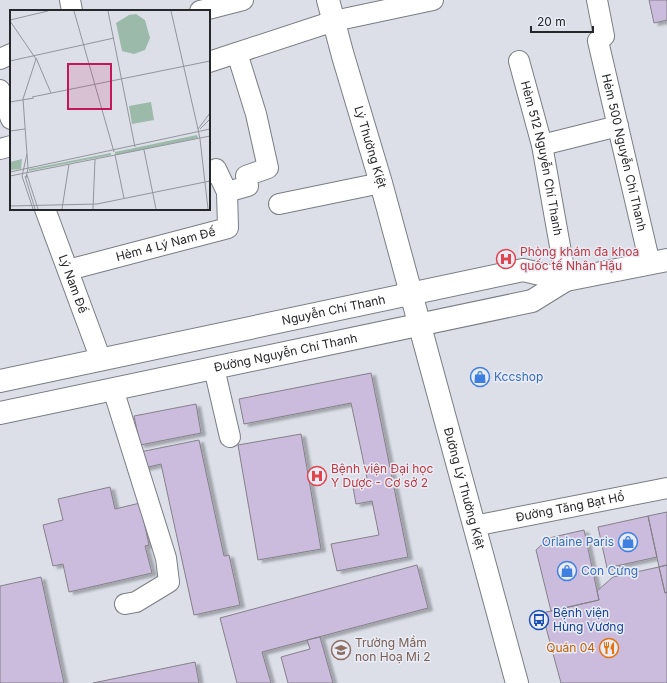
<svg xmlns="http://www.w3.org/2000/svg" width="667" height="683" font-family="Inter,sans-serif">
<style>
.building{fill:#cbbbdc;stroke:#858189;filter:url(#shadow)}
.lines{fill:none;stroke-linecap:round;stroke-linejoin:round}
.minor-casing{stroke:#7a7d84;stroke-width:22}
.major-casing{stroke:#7a7d84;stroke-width:24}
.minor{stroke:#fff;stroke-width:20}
.major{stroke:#fff;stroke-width:22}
.labels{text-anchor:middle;stroke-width:3;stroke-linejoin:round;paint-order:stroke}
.street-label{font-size:12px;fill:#26272a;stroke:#e9ecf5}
.health-label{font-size:12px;fill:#be3a42;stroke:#e9ecf5;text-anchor:start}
.shop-label{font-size:12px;fill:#366cbe;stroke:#e9ecf5;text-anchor:start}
.transit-label{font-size:12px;fill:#164399;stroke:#e9ecf5;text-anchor:start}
.education-label{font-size:12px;fill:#785e54;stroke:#e9ecf5;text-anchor:start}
.food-label{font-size:12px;fill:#c56008;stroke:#e9ecf5;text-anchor:end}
.inset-road{fill:none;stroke:#93959c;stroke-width:1}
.view{fill:#c2185b;fill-opacity:0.15;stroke:#c2185b;stroke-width:2}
.inset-edge{fill:none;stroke:#26272a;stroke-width:2}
</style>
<defs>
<filter id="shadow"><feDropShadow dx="4.5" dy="2.5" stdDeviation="1" flood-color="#0004"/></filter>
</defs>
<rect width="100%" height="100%" fill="#dcdfe8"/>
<path class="building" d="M649 0H667V20L654 23Z
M371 373 408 557 337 571 331 544 379 535 372 501 356 504 352 481 367 478 351 403 244 424 239 399Z
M196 404 201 433 140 445 134 416Z
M301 434 321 549 258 560 238 445Z
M199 440 224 556 229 555 240 605 194 615 161 464 144 468 140 452Z
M110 487 115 509 140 503 149 545 145 546 152 573 69 592 63 564 53 566 43 525 63 520 58 499Z
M667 512V565L659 567 648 516Z
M648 516 657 557 607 568 598 527Z
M584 530 599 600 551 611 536 550 549 538Z
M417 565 428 608 262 652 271 683H237L220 618Z
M667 565V592L665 593 659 567Z
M659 567 665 593 667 592V683H561L542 613 599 600 597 591 613 577Z
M41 577 64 683H0V586Z
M320 637 333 683H288L281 657 310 649 307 640Z
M195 662 199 683H93Z"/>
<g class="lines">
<g class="minor-casing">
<g id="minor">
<path d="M70 0 72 11"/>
<path id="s1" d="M597 0 604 36 598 41 650 264"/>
<path d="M200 11 243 0"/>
<path d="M0 59 11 54"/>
<path id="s2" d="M519 61 542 145 566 280"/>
<path d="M209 62 334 21 433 0"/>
<path d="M0 90 11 119"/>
<path d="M542 145 618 126"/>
<path d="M0 149 11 146"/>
<path d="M209 171 210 173 216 169 227 192 248 186 246 176 268 168 256 114 237 53"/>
<path d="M279 204 381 183"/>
<path id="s3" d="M45 209 101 360"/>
<path id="s4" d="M68 270 228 228 227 192"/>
<path d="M214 368 230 437"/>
<path d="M113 389 166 558 169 582 136 602 125 604"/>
<path id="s5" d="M474 526 667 488"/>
</g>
</g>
<g class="major-casing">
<g id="major">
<path id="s6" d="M328 0 343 56 381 183 517 683"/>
<path id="s7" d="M0 381 523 270 566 280 667 260"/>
<path id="s8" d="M0 413 532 301 566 280"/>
</g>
</g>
<use href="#minor" class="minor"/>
<use href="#major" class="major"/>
</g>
<defs>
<g id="hospital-ring" transform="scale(1)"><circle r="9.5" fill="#e9ecf5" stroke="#e0444e" stroke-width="1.5"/><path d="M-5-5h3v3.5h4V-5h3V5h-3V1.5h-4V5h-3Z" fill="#e0444e"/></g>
<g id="shop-ring" transform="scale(1)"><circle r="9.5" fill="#e9ecf5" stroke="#3f7fe0" stroke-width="1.5"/><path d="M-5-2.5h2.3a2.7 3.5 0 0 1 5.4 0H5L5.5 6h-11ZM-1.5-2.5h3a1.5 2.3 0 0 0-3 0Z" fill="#3f7fe0"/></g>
<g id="bus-ring" transform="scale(1)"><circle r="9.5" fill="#e9ecf5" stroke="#1a4fb4" stroke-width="1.5"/><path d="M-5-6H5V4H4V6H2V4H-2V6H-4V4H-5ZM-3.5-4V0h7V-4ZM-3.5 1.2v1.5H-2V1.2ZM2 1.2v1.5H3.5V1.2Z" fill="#1a4fb4"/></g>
<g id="restaurant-ring" transform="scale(1)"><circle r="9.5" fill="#e9ecf5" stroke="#e8710a" stroke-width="1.5"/><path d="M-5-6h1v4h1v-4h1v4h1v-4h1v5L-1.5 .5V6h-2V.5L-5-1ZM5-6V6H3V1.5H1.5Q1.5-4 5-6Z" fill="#e8710a"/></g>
<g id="school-ring" transform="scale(1)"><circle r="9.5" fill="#e9ecf5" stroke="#8d6e63" stroke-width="1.5"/><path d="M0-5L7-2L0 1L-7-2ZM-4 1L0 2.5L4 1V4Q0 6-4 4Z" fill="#8d6e63"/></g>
</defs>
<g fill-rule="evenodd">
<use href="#hospital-ring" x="506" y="259"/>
<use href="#shop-ring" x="480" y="377"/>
<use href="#hospital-ring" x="317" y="476"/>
<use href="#shop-ring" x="628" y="542"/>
<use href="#shop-ring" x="567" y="571"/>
<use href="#bus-ring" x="539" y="620"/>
<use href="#restaurant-ring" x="609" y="648"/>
<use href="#school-ring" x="341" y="650"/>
</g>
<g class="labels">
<g class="street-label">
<text dy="4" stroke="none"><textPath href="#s6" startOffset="153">Lý Thường Kiệt</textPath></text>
<text dy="4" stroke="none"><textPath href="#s1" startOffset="159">Hẻm 500 Nguyễn Chí Thanh</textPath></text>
<text dy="4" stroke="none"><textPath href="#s2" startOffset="100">Hẻm 512 Nguyễn Chí Thanh</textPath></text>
<text dy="4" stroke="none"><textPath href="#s4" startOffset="101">Hẻm 4 Lý Nam Đế</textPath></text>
<text dy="4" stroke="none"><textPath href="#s3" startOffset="80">Lý Nam Đế</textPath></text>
<text dy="4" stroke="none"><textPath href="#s7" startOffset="341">Nguyễn Chí Thanh</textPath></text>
<text dy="4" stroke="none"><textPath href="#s8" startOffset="292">Đường Nguyễn Chí Thanh</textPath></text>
<text dy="4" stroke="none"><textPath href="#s6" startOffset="507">Đường Lý Thường Kiệt</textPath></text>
<text dy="4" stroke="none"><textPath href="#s5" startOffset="98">Đường Tăng Bạt Hổ</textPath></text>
</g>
<g class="health-label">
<text x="520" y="256">Phòng khám đa khoa<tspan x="520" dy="14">quốc tế Nhân Hậu</tspan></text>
<text x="331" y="473">Bệnh viện Đại học<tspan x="331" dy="14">Y Dược - Cơ sở 2</tspan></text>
</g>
<g class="shop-label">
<text x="494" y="381">Kccshop</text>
<text x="614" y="546" text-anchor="end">Orlaine Paris</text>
<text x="581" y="575">Con Cưng</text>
</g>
<g class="transit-label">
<text x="553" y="617">Bệnh viện<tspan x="553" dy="14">Hùng Vương</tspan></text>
</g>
<g class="education-label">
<text x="355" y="647">Trường Mầm<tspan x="355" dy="14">non Hoạ Mi 2</tspan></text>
</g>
<g class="food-label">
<text x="595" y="652">Quán 04</text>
</g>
</g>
<g transform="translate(10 10)">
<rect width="200" height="200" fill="#dcdfe8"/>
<path d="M126 4 135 10 140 28 135 40 124 44 112 41 106 13 119 5ZM141 92 144 110 122 114 119 96ZM187 125 188 128 105 145V142ZM101 143V145L19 161V159ZM12 149 11 159 0 160V152Z" fill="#9bbaa9"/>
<path class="inset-road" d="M64 1 104 142M98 1 125 137M161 1 188 119M0 10 38 1M0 11 26 49 13 89 18 158 16 168M26 48 41 83M0 51 104 28M22 87 200 51M0 92 24 88M190 119 200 109M0 121 15 119M190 129 198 199M190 129 188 119 200 103M134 140 146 199M17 144 12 166 23 199M105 145 114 188M0 162 200 119M17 165 28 199M0 166 200 126M15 166 25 199M0 196 87 194 200 171M52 199 59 154M83 199 85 149"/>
<path class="view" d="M58 54H101V99H58Z"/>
<rect width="200" height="200" class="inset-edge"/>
</g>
<path d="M531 26v6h62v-6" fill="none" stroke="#26272a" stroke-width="2"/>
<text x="537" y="26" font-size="12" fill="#26272a" stroke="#e9ecf5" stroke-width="3" paint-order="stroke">20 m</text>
</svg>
